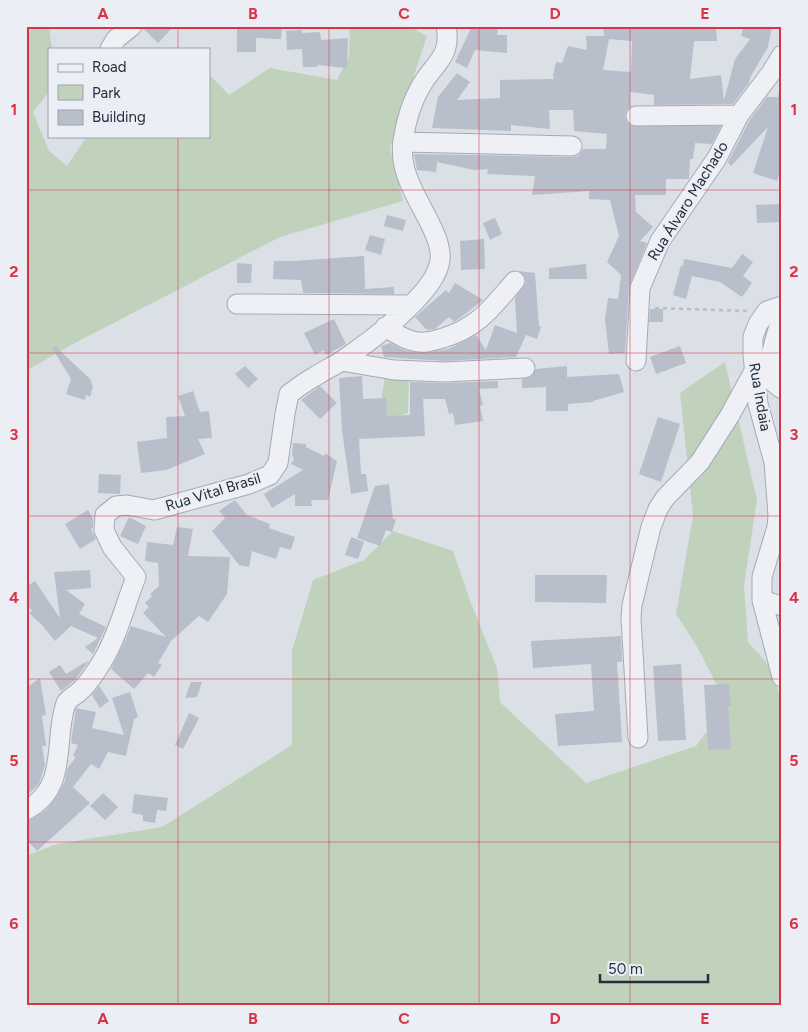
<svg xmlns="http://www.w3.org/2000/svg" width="808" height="1032" font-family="Figtree,sans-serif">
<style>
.green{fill:#c0d2bc}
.building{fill:#b8beca;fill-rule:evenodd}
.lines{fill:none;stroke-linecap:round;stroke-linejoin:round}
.minor-casing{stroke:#a4aab5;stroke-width:21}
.path{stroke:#b9bdc6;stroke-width:2.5;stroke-dasharray:4 4;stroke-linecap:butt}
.minor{stroke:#eef0f5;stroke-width:19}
.grid{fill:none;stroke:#da3346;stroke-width:1;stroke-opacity:0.55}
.labels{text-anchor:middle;stroke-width:4.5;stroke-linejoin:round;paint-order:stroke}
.street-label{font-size:15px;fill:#242d3f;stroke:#ebeff5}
.neatline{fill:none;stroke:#da3346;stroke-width:2}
.grid-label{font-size:16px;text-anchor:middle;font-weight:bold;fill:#da3346}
</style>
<rect width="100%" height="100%" fill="#dbe0e7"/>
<path class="green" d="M26 26H49L52 49H49V92L33 112 49 151 67 166 87 136H209V74L229 95 270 68 337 80 349 56 350 26H408L427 36 390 148 403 201 280 237 71 345 26 371Z
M725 362 757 500 744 586 748 642 766 662 782 699V1006H26V856L57 844 162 827 292 745V651L313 580 364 560 393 531 453 551 471 603 497 668 500 702 586 783 696 746 727 704 696 645 676 614 693 515 680 393Z
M409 374 408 413 389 419 381 401 385 376Z"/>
<path class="building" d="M143 26H174L158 43 143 28Z
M237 26H282L281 39 256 38V52H237Z
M472 26H498L497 35H507V53L475 50 467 68 455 62Z
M603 26H679L696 28 716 26 717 41H694L690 79 721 75 724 100 735 59 750 39 741 36 744 26H772L768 47 751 76 749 83 733 104 654 105V95L630 92V107L626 111 625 117 627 122 631 126H721L712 144 695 143 693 159H690L689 179H666V195H635L636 212 653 227 640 241 647 243 629 287 625 353 609 354 605 319 608 298 618 299 621 275 607 262 619 236 610 200 589 199V191L532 195 535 176 487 174 488 169 474 170 437 162 436 172 417 170 414 154 572 157 578 156 583 149H606L607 134 574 131 573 110H549L550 129 511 125V131L432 128 438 97 457 73 470 82 457 100 500 98V80L554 79 553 75 556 62 562 63 568 46 587 50 586 36H604ZM609 39 632 41 631 72 603 70Z
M302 30V33L320 32 321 40 348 38 347 68 317 65V67H303L302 49 287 50 286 31Z
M779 93H782V166L777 181 753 173 768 127 731 166 728 162 749 121 767 97H777V99Z
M780 204 781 222 757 223 756 205Z
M387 215 406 220 403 231 384 226Z
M495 218 502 234 490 240 483 223Z
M370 235 385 239 381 255 365 250Z
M484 239 485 269 461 270 460 241Z
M742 254 753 262 743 276 752 283 742 297 720 282 692 276 686 299 673 295 681 265 683 266 684 259 732 268Z
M364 256 365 289 394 287V294L303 293 301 280 273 279 274 261H293Z
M237 263 252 264 251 283H237Z
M586 264 587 279H549V268Z
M519 271 535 273 539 326 541 327 537 339 526 335 516 357 445 361 384 357 381 346 390 343 406 351 425 353 448 349 476 335 486 350 495 325 517 333 515 298 526 283 525 277Z
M455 283 483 300 460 318 454 322 449 317 435 329 427 330 415 317 446 290 449 293Z
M650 309H663V322H649Z
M334 319 346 344 326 355 324 350 315 355 304 333Z
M55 346 90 379 93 387 90 397 86 395 85 400 66 394 71 379 52 348Z
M680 346 686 363 656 374 650 357Z
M245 366 258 379 248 388 235 374Z
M567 366V377L619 374 624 392 593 401V402L568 404V411H546V387L522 388V379L531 377 536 369Z
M362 376 363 399 386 398 387 416 410 415V382L446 383 498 381V388L479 389 483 405 480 406 483 421 455 425 453 413 449 414 445 399H423L425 436 359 439 361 474H366L368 491 351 494 342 430 339 378Z
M320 386 337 403 320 419 301 400Z
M193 391 200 412 209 411 212 438 198 439 205 454 166 470 141 473 137 442 167 438 166 417 185 416 178 396Z
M658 417 680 424 661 482 639 474Z
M293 443 306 444V447L324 456 325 453 337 461 328 500H311L312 506H295V494L272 508 264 494 303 470 291 464 294 459 292 454Z
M99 474 121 475 120 494 98 493Z
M389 484 393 519H396L392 532 386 530 380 546 357 538 375 486Z
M235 500 247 515 270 524 269 528 295 537 291 550 280 547 276 559 252 551 249 567 239 565 212 531 225 518 219 511Z
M88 510 93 519V528L91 529 96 539 80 549 65 524Z
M129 517 146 526 138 544 120 536Z
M177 527 193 529 188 556 230 557 227 594 208 622 199 616 171 641 158 663 162 665 154 677 148 673 134 689 111 669 123 645 131 626 166 637 143 613 149 607 145 603 152 596 150 594 159 586 158 563 145 561 147 542 173 545Z
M351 537 364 542 358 559 345 555Z
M90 570 91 588 66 590 85 604 79 614 106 627 93 654 85 647 98 638 71 626 55 641 42 625 29 613 32 611 26 602V587L35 581 60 618 54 572Z
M535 575H607L606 603 535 602Z
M621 636 622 662H617L622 742 558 746 555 714 594 711 591 664 533 668 531 641Z
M89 661 75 680 61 691 49 672 60 665 66 674 84 663Z
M681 664 686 740 658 741 653 666Z
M40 678 46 715 42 716 46 746H42L45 765 39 784 26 796V688Z
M191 682H202L197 697 185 698Z
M729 684 731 706 728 707 731 749 708 750 704 685Z
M99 686 109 701 100 708 92 695Z
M130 692 138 717 134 719 126 756 108 752 99 769 91 764 73 787 90 803 37 851 26 839V821L32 819 46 810 57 796 65 781 67 769 76 757 73 756 78 745 71 743 76 708 96 712 92 728 124 735 112 698Z
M189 713 199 718 183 749 175 745Z
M103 793 118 807 105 820 90 806Z
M134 794 168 798 166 811 157 810 155 823 143 821V815L132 813Z"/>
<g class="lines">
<g class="minor-casing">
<path id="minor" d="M110 49 116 39 132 26
M636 116 739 115
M403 142 572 146
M237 304 410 305
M782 306 767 311 758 324 753 337V355L758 404 774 462 778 515 777 527 762 577V600L782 677
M782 317C775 340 767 358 773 382L782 389
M385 327C394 332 403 339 413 341 423 344 433 341 443 338 479 327 491 308 515 281
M341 361 394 370 445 372 525 368
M636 361 640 288 660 241 717 158 739 115 771 73 782 55
M762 600 782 606
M638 738 631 618 632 605 651 527 658 509 665 498 700 462 730 415 754 371
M26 810C69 788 53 741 66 703 69 698 76 695 80 691 89 683 97 670 103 660 118 635 125 605 136 577L112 547 104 530 105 515 116 506 127 505 154 510 249 484 270 475 278 463 285 414 289 394C297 388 305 382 314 377 323 371 332 367 340 362 368 343 431 297 439 265 442 255 438 241 434 232 421 202 398 175 403 140 406 121 411 103 421 86 434 63 452 57 446 26"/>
</g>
<path class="path" d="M655 308 747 311
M26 754 41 756"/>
<use href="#minor" class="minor"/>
</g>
<path class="grid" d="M178 26V49M329 26V1006M479 26V1006M630 26V1006M178 136V1006M26 190H782M26 353H782M26 516H782M26 679H782M26 842H782"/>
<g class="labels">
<g class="street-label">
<text transform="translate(688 201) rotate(-58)" y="5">Rua Álvaro Machado</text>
<text transform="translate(760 397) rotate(80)" y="5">Rua Indaia</text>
<text transform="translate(213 492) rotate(-17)" y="5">Rua Vital Brasil</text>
</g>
</g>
<rect width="808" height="1032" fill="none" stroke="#ebeff5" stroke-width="55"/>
<rect x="48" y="48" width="162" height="90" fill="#ebeff5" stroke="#9ba1ac"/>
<rect x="58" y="64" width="25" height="8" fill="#eef0f5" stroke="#9ba1ac"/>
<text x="92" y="72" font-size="15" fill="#242d3f">Road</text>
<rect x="58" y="85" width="25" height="15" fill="#c0d2bc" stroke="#9ba1ac"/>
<text x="92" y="98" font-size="15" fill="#242d3f">Park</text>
<rect x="58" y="110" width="25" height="15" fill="#b8beca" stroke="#9ba1ac"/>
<text x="92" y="122" font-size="15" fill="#242d3f">Building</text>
<path d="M600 974v8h108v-8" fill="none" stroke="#242d3f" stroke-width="2.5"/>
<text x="608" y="974" font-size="15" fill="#242d3f" stroke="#ebeff5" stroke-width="4" paint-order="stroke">50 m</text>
<rect x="28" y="28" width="752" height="976" class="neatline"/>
<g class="grid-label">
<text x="103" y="19">A</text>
<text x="253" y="19">B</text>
<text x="404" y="19">C</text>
<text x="555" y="19">D</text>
<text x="705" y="19">E</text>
<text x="14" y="115">1</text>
<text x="794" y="115">1</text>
<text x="14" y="277">2</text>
<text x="794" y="277">2</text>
<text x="14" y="440">3</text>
<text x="794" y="440">3</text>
<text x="14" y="603">4</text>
<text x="794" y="603">4</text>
<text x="14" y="766">5</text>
<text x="794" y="766">5</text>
<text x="14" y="929">6</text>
<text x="794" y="929">6</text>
<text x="103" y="1024">A</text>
<text x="253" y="1024">B</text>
<text x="404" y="1024">C</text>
<text x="555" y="1024">D</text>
<text x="705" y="1024">E</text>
</g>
</svg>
